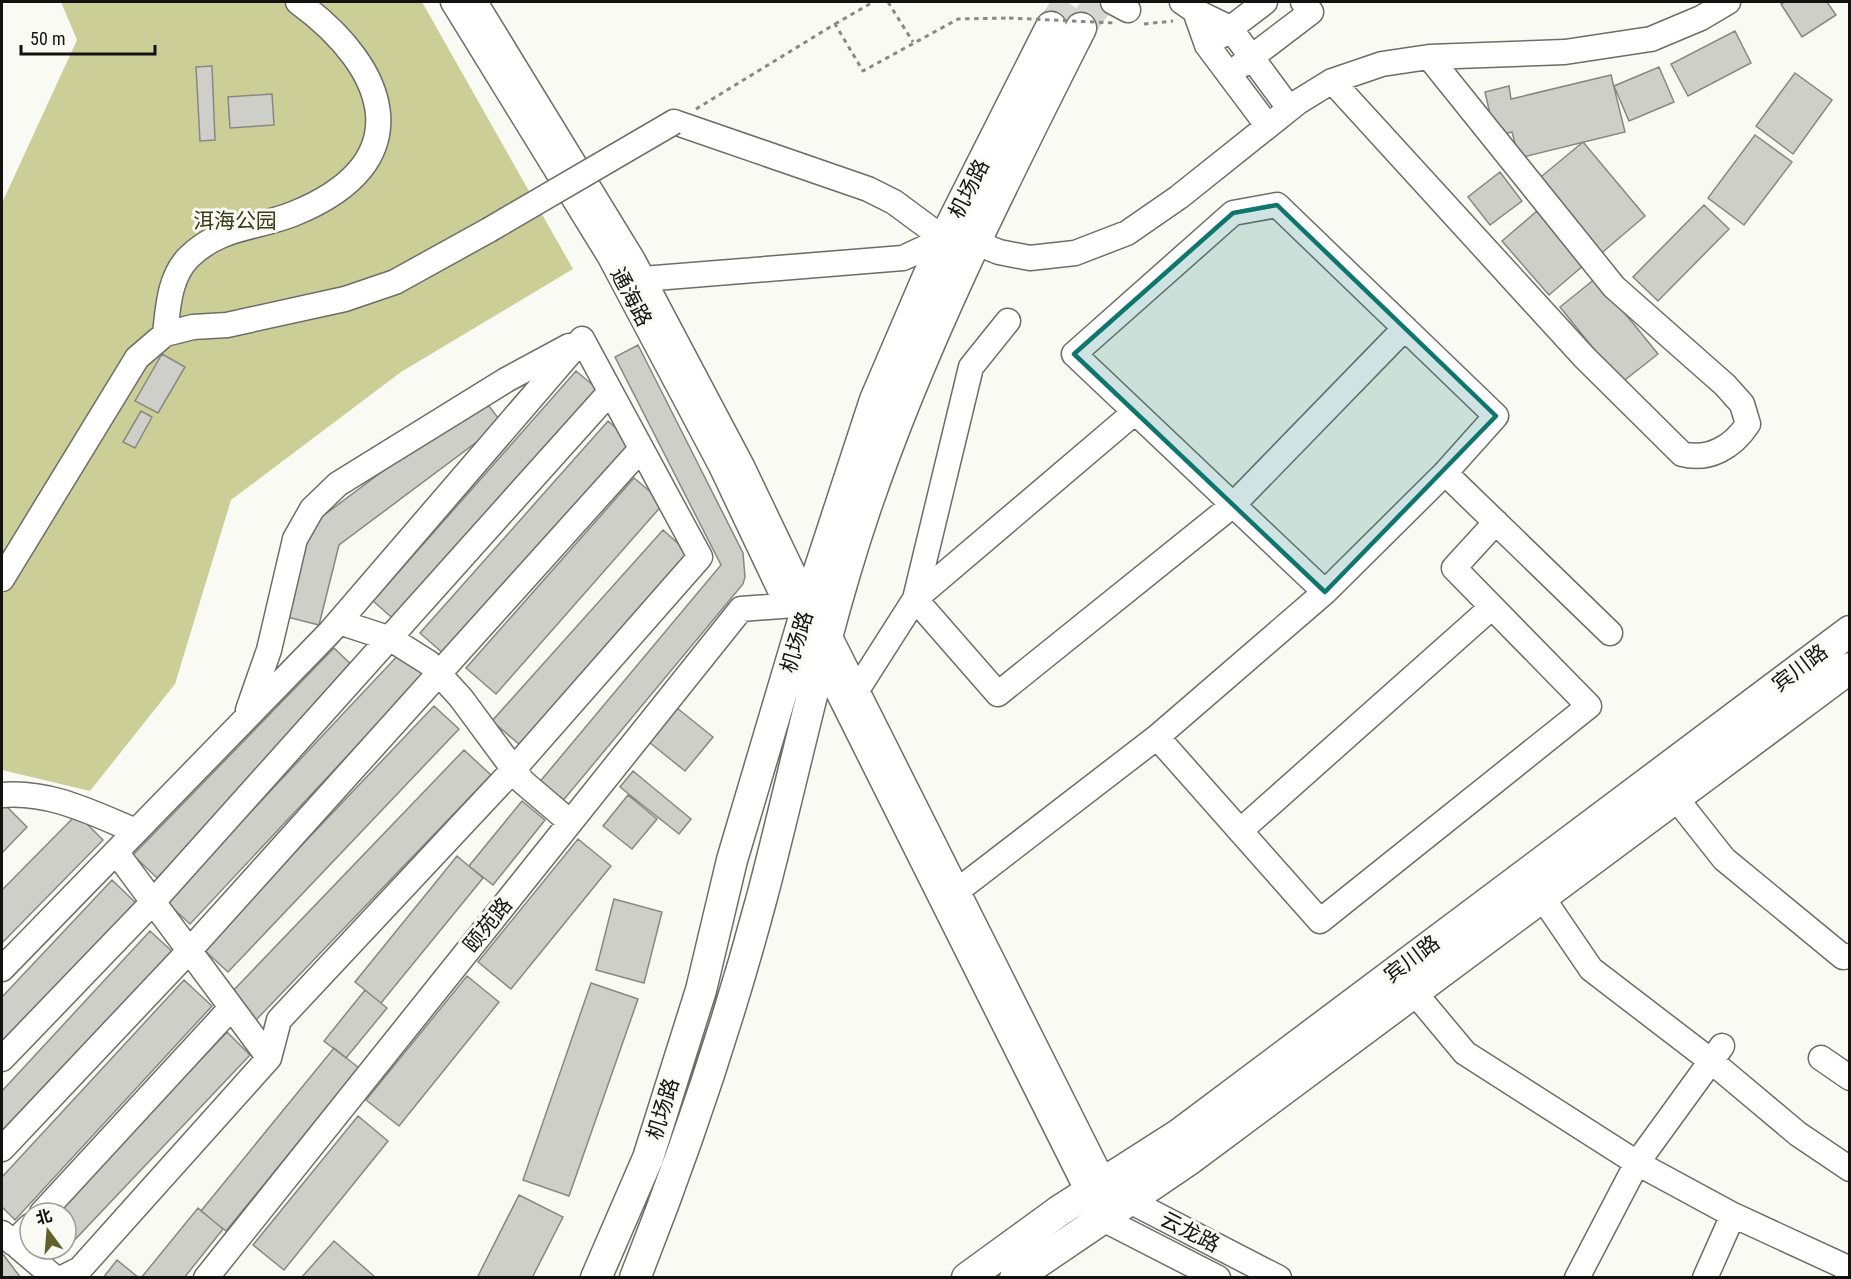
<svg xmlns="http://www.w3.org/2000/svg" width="1851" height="1279" font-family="'Roboto Condensed','Noto Sans SC',sans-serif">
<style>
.green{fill:#ccce97}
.building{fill:#cfcfca;stroke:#878883;stroke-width:1.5}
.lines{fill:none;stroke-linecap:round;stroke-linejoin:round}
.major-tunnel{stroke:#d7d7d2;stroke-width:30;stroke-dasharray:30 15;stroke-linecap:butt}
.minor-casing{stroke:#6d6d68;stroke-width:27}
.major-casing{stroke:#6d6d68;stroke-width:33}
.path{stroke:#898985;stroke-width:3;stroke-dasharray:4.5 4.5;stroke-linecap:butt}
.minor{stroke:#fff;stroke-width:24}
.major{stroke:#fff;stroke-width:30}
.minor-bridge-casing{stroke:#6d6d68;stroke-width:27;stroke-linecap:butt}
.path-bridge{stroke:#898985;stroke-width:3;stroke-dasharray:4.5 4.5;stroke-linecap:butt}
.minor-bridge{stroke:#fff;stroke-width:24}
.marked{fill:#0f766e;fill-opacity:0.2;stroke:#0f766e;stroke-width:4.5;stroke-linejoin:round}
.labels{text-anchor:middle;stroke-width:6;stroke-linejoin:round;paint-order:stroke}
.street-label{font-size:21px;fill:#121210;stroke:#fafaf4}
.park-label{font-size:21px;fill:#393a16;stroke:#fafaf4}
</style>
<rect width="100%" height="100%" fill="#fafaf4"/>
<path class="green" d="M61 2H422L573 269 401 372 231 500 175 684 90 791 2 770V203L77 40Z"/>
<path class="building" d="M1785 2H1827L1836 15 1802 37 1781 4Z
M1735 31 1751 63 1688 96 1671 64Z
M212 66 215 140 200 141 196 67Z
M1659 67 1674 102 1629 121 1614 86Z
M1795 73 1832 100 1793 154 1756 126Z
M1611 75 1625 132 1519 158 1512 132 1495 136 1485 92 1509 86 1511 99Z
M272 94 274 125 230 128 228 97Z
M1755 135 1792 162 1744 225 1708 198Z
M1583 142 1645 216 1598 256 1536 181Z
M1500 172 1522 201 1490 225 1468 197Z
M1704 205 1729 229 1658 301 1633 277Z
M1537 211 1584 265 1549 295 1502 241Z
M1596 278 1658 354 1621 383 1560 307Z
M638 345 743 553 745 577 743 584 561 803 538 784 721 565 615 357Z
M162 354 185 367 158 413 135 401Z
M576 371 601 392 398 623 373 601Z
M482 397 502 423 339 545 319 625 287 617 308 527Z
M141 411 152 417 135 448 123 442Z
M608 421 633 443 445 655 420 633Z
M634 478 664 503 496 694 466 668Z
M663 530 690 554 520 745 492 721Z
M334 648 359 672 157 878 133 855Z
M403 650 426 672 190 924 166 902Z
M434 706 459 729 228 972 203 949Z
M677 708 713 737 685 771 649 742Z
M464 750 491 775 256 1020 229 995Z
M633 771 691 819 679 834 620 787Z
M628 795 657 819 632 849 603 826Z
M522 801 545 820 493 885 469 866Z
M2 802 27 827 2 853Z
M77 814 103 840 2 943V890Z
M578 839 611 866 511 989 478 962Z
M457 856 483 878 381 1003 355 982Z
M112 880 138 905 2 1048V997Z
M614 899 662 912 644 983 596 970Z
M150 931 175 954 2 1140V1091Z
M467 976 499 1002 399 1126 366 1100Z
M184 980 212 1006 15 1220 2 1207V1177Z
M591 983 638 999 569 1196 523 1180Z
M365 990 387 1008 346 1058 324 1041Z
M227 1032 250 1055 66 1249V1213H55Z
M334 1048 359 1068 226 1231 201 1211Z
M358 1116 388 1141 284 1270 253 1245Z
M519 1195 563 1217 532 1278H477Z
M198 1208 223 1229 184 1278H141Z
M334 1241 376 1278H301Z
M2 1253 21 1278H2Z
M117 1260 139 1278H103Z"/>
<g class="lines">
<path class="major-tunnel" d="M1051 27 1069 2
M1081 28 1099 2"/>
<g class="minor-casing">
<path id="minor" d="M453 2 610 257 721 466 787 605
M1113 2 1128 10
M1182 2 1195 11 1207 45 1267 125
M1195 11 1230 28 1289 108
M1219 37 1265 2
M1240 66 1311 12 1303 2
M1332 81 1585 358 1682 454C1709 461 1733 447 1748 424L1742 404 1725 385 1614 287 1429 57
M674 122 868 189 894 202 944 239 974 242 999 252 1030 258 1075 253 1127 233 1179 197 1298 102 1332 81 1382 64 1429 57 1565 52 1651 39 1701 18 1728 2
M630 280 903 258 944 239
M1008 321 971 367 915 599 998 694 1233 505 1405 328
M165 334C168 308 169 277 189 257 221 226 255 229 293 214 421 163 390 69 298 2
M1445 473 1610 633
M2 579 137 358 165 334 193 327 227 325 345 299 395 282 489 230
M339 622 391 639 429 663 461 698 523 782 570 822
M828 633 1104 1183 1128 1200 1279 1278
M821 658 1101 1218 1218 1278
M857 690 915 599 1135 412
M248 710 269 650 295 539 312 509 338 484 506 380 569 346
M1157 737 1320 921 1589 706 1454 568 1496 522
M2 795C51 791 92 813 136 831
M1675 797 1724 859 1843 957 1850 956
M1240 831 1492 607
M116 852 269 1058
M957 891 1157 737 1325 592 1445 473 1496 416 1277 205 1233 213 1074 354 1325 592
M1542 897 1591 969 1711 1061 1798 1134 1850 1169
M2 969 330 632 582 339
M1414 992 1465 1053 1637 1163 1733 1215 1850 1269
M1821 1058 1850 1078
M2 1059 153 902 610 392
M2 1149 189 951 641 449
M42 1213 231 1008
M2 1233 55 1278
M13 1243 30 1226
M62 1278 80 1269 269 1058 279 1020 513 770 700 557 582 339
M206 1278 741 609 808 604 742 466 633 260 475 2
M1577 1278 1637 1163 1722 1046
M1705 1278 1733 1215"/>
</g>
<g class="major-casing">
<path id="major" d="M596 1278 648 1158 701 990 732 860 808 604 875 400 944 239 1051 27
M635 1278C685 1152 727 1028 762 897 796 768 822 637 865 510 922 342 1002 185 1081 28
M967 1278 1059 1211 1178 1135 1850 631
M1015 1278 1190 1159 1850 668"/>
</g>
<path class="path" d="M888 2 913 42
M835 24 873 2
M1144 24 1173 21
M696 109 835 24 863 71 958 19 1009 18"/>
<use href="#minor" class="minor"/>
<use href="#major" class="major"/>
<g class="minor-bridge-casing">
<path id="minor-bridge" d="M489 230 674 122"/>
</g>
<path class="path-bridge" d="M1009 18 1115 23"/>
<use href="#minor-bridge" class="minor-bridge"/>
</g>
<path class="marked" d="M1277 205 1496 416 1325 592 1074 354 1233 213Z"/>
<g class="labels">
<g class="street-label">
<text transform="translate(969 189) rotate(-63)" y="7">机场路</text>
<text transform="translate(631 297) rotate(62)" y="7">通海路</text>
<text transform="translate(797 642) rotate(-73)" y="7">机场路</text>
<text transform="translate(1800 668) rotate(-37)" y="7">宾川路</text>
<text transform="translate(488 925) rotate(-51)" y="7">颐苑路</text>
<text transform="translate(1412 959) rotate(-37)" y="7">宾川路</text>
<text transform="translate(663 1109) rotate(-73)" y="7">机场路</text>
<text transform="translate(1190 1232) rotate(27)" y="7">云龙路</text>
</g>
<g class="park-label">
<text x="235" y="228">洱海公园</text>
</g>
</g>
<rect width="1851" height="1279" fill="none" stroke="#121210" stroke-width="6"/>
<g transform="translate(48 1231) rotate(344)"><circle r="28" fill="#fafaf4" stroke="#9d9d99" stroke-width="1.5"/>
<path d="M0-4.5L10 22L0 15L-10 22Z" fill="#61612e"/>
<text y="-9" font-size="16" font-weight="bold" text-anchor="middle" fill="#121210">北</text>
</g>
<path d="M21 45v9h134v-9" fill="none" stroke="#121210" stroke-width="3"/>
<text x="30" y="45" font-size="18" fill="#121210" stroke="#fafaf4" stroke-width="4.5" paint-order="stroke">50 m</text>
</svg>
